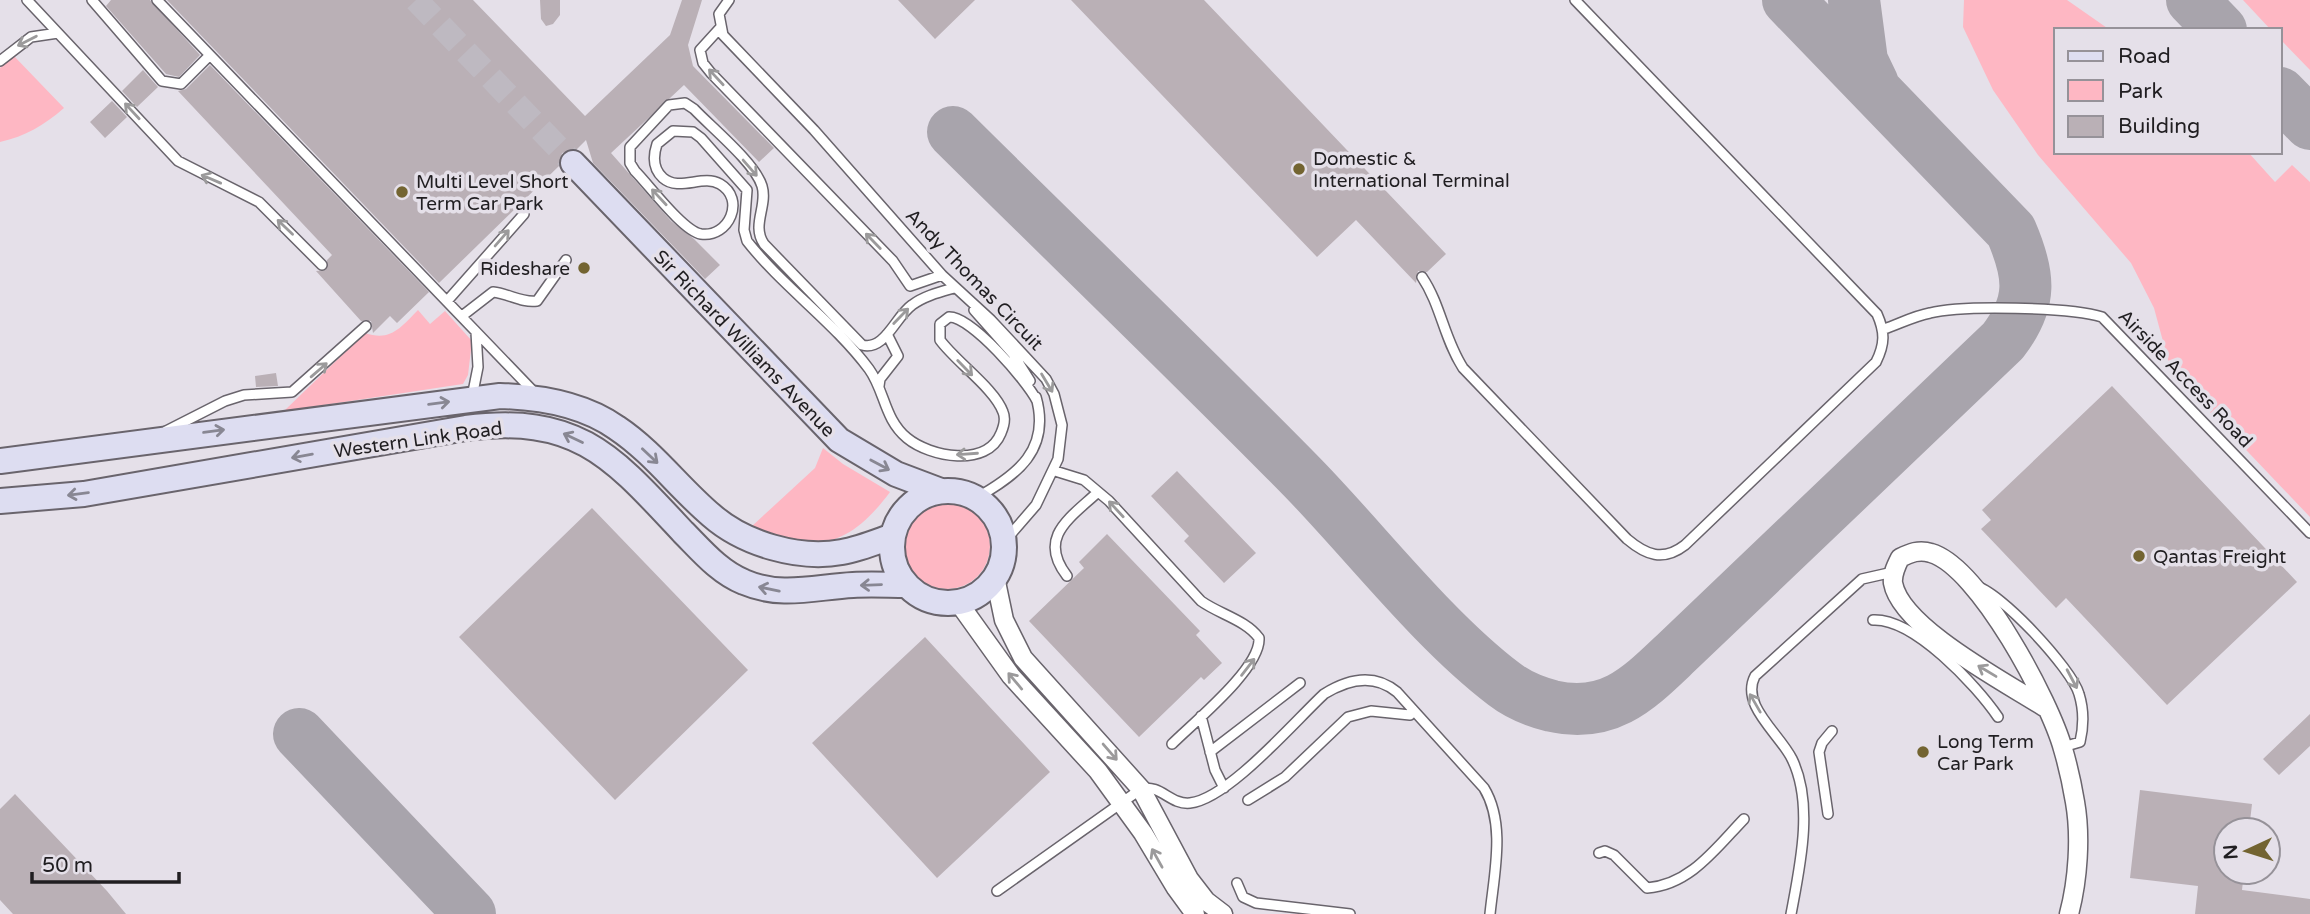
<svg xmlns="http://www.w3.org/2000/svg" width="2310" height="914" font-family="'Varela Round',sans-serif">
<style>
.green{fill:#feb7c3}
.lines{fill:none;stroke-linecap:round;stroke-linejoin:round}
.taxiway{stroke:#a8a4ac;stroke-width:52}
.building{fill:#bab0b6}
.secondary-tunnel{stroke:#beb9c1;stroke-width:24;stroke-dasharray:24 12;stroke-linecap:butt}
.lane-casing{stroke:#69646c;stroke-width:12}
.street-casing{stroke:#69646c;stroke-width:21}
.secondary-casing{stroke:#69646c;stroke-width:28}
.lane{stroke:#fff;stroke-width:9}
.street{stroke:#fff;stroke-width:18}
.secondary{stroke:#ddddf1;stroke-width:24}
.oneway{stroke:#9b9a9b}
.oneway2{stroke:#888793}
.poi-dot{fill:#736431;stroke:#e5e0e9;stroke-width:2.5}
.labels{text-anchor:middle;stroke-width:7;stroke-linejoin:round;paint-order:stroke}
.poi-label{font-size:19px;fill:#201e21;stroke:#e5e0e9;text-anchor:start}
.street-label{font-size:19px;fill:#201e21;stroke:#e5e0e9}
</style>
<rect width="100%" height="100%" fill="#e5e0e9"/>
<path class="green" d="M1964 0H2067L2110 30H2056V152H2248L2275 182 2292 165 2310 182V517L2171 371 2154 308 2131 263 2038 155 1993 90 1963 27Z
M2243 0H2310V70L2280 39V30H2271Z
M13 55 64 108C43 126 26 136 0 142V68Z
M418 310 430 324 445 311 472 341 468 375 463 384 284 411 365 333C391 342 401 327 418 310Z
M823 448 843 464 890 492C849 547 815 555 751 527L815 468Z
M904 546a43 43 0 1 1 86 0a43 43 0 1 1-86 0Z"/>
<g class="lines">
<path class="taxiway" d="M1854 0 1862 61 1873 84
M2192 0 2221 30
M2280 93 2310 124
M953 132C1070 248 1189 362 1304 479 1367 544 1433 630 1504 684 1517 694 1536 702 1552 706 1610 719 1639 688 1677 652L2003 341C2033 302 2030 275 2011 231L1788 0
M299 734 470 914"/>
</g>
<path class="building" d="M111 0H150L200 55 179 77 166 74 106 6Z
M167 0H473L585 116 670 35 682 0H702L688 45 693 66 774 148 759 162 684 85 611 153 671 221 694 239 720 265 705 279 593 163 586 140 577 149 562 153 559 166 439 283Z
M540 0H560V15L553 24 546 26 541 19Z
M898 0H975L935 39Z
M1071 0H1204L1446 254 1427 272 1418 271 1416 283 1356 220 1317 257Z
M210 65 429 292 397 323 390 316 373 333 371 321H361L316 271 326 270 327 260 332 255 178 91 186 89Z
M143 70 158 87 137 107 122 91Z
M112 101 127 117 105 138 90 122Z
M276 373 278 386 256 387 255 376Z
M2112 386 2297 582 2167 705 2066 598 2056 608 1981 529 1991 520 1982 510Z
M1177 471 1256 553 1224 583 1184 541 1189 536 1151 496Z
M592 508 748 670 615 800 459 637Z
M1107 534 1200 631 1196 635 1222 663 1204 680 1201 677 1139 737 1029 621 1084 568 1079 562Z
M925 637 1050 772 937 878 812 743Z
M2310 714V746L2279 775 2263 759Z
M2140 790 2252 804 2249 830H2226V872H2244L2242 890 2310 899V914H2195L2198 886 2130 878Z
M15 794 107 891 126 914H13L0 900V809Z"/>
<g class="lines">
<path class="secondary-tunnel" d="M416 0 573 163"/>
<g class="lane-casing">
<path id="lane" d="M27 0 178 161 259 202 322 265
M92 0 162 81 181 84 209 56
M157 0 534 392
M729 0 719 14 723 35 814 130 942 275 991 320 1046 379 1054 394 1062 425 1058 459 1036 505 1004 542
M720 28 700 50 703 63 711 73 893 261 910 286 942 275
M0 61 31 37 58 33
M1422 277C1441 305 1444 339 1463 368L1627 539C1646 555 1663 562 1685 545L1876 362C1885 344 1885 332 1877 314L1575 0
M954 288C940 292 924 296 912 305 895 317 885 351 862 345L764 244C751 225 768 206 762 186 755 163 712 128 694 109L685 103 669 105 630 147V163L635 171C649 185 683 231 701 234 729 238 746 199 720 184 703 174 679 192 663 178 653 169 653 156 657 144L673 131 693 132 701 138 747 190 744 230 747 241C783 287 834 322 869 369 885 391 884 419 907 438 930 457 987 468 1001 433 1004 426 1006 419 1003 412 995 389 956 362 940 340V324L949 317C971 316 1027 381 1037 401
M448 300 524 214
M974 310 1013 354 1030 381
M462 316 493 292C510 294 521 303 537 301L566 260
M1884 329C1899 324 1914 316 1930 313 1961 305 2071 307 2102 317L2310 533
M879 386 880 379 898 356 887 334
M472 397 478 367 476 332
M166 431 225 401 244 395 292 392 366 326
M1055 471 1084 480 1109 501 1201 601C1219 614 1246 620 1259 638 1261 668 1194 722 1172 744
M976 498C1017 475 1051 450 1036 397
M1067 576C1037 537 1070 518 1098 492
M1975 586C2000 591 2072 669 2079 694 2084 710 2084 725 2080 742L2063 747
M1873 620C1914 618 1976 685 1998 717
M1201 716 1215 770 1224 788
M1210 752 1300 683
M1248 800 1285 777 1348 717 1371 711 1410 715
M1828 814 1819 752 1822 743 1832 731
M1599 853 1605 851 1614 855 1647 888C1690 885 1716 848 1744 819
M1237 883 1243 897 1256 903 1350 914
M997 891 1141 789C1161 784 1170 805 1190 803 1228 799 1294 722 1324 694 1348 679 1374 673 1397 692L1484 788C1506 824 1494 874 1490 914
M1791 914C1800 866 1814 804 1792 759 1779 733 1740 705 1755 676L1862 579 1893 572"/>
</g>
<g class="street-casing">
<path id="street" d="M995 577 1004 620 1023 658 1141 789 1189 879 1206 901 1223 914
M958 602 1011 676 1098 771 1143 833 1176 888 1195 914
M2044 707C2007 683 1901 628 1893 583 1892 574 1896 566 1900 558 1910 553 1919 549 1931 553 1979 567 2050 702 2063 749 2068 766 2072 784 2075 802 2081 836 2078 880 2069 914"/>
</g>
<g class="secondary-casing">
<path id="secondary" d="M573 163 839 440 896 474 941 491
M0 461 500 396C541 397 583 404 617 428 653 452 679 488 711 515 744 544 799 560 842 552 859 549 876 542 893 536
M892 547a56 56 0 1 1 112 0a56 56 0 1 1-112 0Z
M0 501 84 494 466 428C578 414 612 456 683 532 701 550 719 572 744 582 781 598 815 587 853 585 871 584 889 585 906 585"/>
</g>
<use href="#lane" class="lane"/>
<use href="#street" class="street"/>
<use href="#secondary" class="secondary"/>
</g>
<defs><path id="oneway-shaft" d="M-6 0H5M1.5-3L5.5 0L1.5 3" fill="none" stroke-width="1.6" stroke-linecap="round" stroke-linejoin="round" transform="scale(1.75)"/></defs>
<g class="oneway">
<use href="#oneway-shaft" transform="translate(27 41) rotate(153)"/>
<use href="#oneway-shaft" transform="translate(716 77) rotate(-133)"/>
<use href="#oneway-shaft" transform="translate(132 111) rotate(-133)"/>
<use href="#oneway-shaft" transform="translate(750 168) rotate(49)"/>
<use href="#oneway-shaft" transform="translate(211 179) rotate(-157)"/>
<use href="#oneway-shaft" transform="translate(659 197) rotate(-133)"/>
<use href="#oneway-shaft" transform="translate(285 227) rotate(-136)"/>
<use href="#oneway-shaft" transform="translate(502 238) rotate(-49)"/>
<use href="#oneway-shaft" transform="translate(873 241) rotate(-134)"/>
<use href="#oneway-shaft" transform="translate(901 316) rotate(-46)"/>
<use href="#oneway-shaft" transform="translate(965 368) rotate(46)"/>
<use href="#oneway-shaft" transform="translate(319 370) rotate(-41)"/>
<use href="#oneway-shaft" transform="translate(1047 383) rotate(59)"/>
<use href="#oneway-shaft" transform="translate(967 454) rotate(176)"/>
<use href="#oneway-shaft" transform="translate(1116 509) rotate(-133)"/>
<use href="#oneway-shaft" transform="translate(1248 667) rotate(-52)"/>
<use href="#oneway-shaft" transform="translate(1987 671) rotate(-149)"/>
<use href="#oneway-shaft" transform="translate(2072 679) rotate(62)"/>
<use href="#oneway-shaft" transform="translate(1015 681) rotate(-130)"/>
<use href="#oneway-shaft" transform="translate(1755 703) rotate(-120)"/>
<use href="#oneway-shaft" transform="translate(1110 752) rotate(49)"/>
<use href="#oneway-shaft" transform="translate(1157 858) rotate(-119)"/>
</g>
<g class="oneway2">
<use href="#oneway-shaft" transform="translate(439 403) rotate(-7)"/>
<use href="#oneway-shaft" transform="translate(214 431) rotate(-8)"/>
<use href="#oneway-shaft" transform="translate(573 438) rotate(-155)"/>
<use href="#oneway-shaft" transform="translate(302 456) rotate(170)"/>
<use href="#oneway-shaft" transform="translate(650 456) rotate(43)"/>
<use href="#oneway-shaft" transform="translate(880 465) rotate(28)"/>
<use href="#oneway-shaft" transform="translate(78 494) rotate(173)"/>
<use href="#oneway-shaft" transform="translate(871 585) rotate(178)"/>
<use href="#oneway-shaft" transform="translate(769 589) rotate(-168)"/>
</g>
<g class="poi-dot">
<circle cx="1299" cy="169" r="7"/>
<circle cx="402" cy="192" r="7"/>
<circle cx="584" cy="268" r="7"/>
<circle cx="2139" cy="556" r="7"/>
<circle cx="1923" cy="752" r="7"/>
</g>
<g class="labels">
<g class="poi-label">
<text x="1313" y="165">Domestic &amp;<tspan x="1313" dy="22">International Terminal</tspan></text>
<text x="416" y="188">Multi Level Short<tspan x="416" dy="22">Term Car Park</tspan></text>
<text x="570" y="275" text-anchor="end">Rideshare</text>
<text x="2153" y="563">Qantas Freight</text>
<text x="1937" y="748">Long Term<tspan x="1937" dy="22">Car Park</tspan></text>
</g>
<g class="street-label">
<text transform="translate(975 279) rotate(46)" y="7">Andy Thomas Circuit</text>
<text transform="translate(745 343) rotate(46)" y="7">Sir Richard Williams Avenue</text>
<text transform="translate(2186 378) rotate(46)" y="7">Airside Access Road</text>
<text transform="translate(418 439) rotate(-8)" y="7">Western Link Road</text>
</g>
</g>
<rect x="2054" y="28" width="228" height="126" fill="#e5e0e9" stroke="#969299" stroke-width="2"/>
<rect x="2068" y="51" width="35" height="10" fill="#ddddf1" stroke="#969299" stroke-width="2"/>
<text x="2118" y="63" font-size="21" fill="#201e21">Road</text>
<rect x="2068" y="80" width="35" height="21" fill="#feb7c3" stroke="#969299" stroke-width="2"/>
<text x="2118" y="98" font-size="21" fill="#201e21">Park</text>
<rect x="2068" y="116" width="35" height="21" fill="#bab0b6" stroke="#969299" stroke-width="2"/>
<text x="2118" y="133" font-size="21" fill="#201e21">Building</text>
<g transform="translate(2247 851) rotate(266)"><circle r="33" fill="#e5e0e9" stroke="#969299" stroke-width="2"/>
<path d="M0-5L12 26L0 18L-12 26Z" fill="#736431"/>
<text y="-10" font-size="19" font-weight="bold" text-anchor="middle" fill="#201e21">N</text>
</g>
<path d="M32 872v10h147v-10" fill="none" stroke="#201e21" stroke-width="3.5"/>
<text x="42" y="872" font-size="21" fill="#201e21" stroke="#e5e0e9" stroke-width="5" paint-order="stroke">50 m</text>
</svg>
